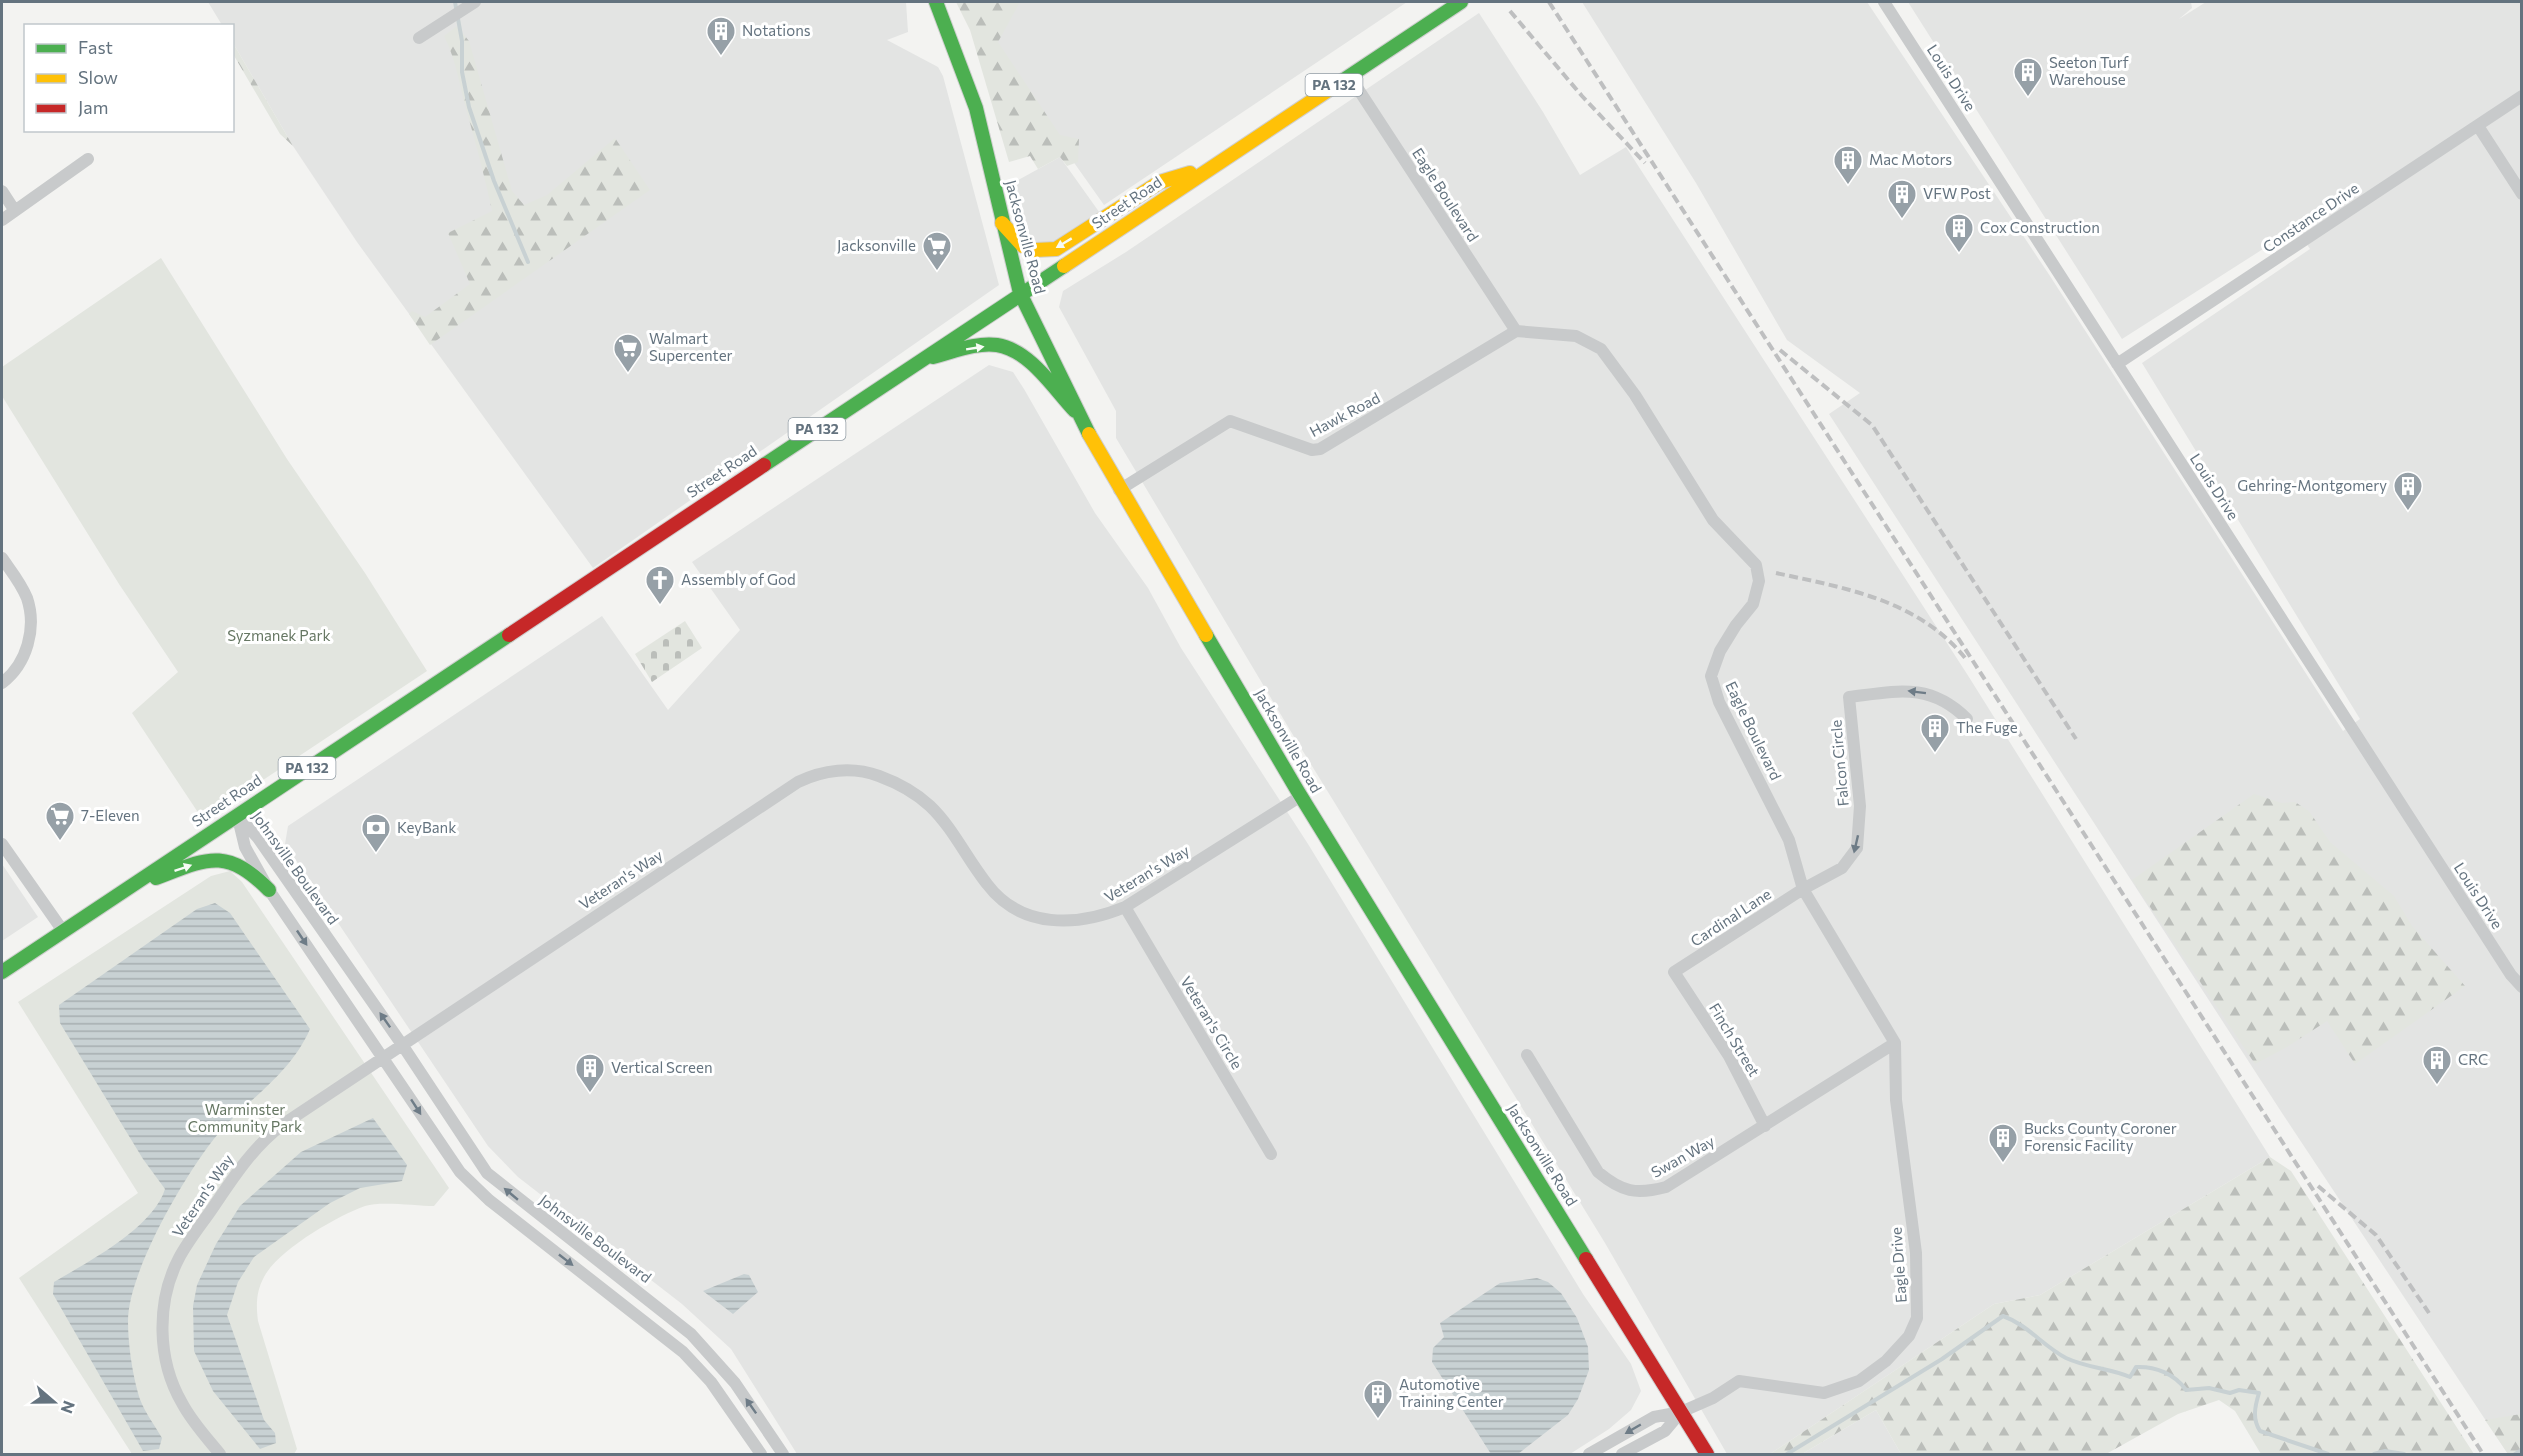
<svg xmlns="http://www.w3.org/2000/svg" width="2523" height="1456" font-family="Commissioner,sans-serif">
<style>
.built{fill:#e3e4e3}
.forest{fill:url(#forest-firs)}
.cemetery{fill:url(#cemetery-stones)}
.park{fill:#e2e5df}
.water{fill:url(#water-rules)}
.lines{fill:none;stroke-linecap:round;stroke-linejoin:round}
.stream{stroke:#c8d1d3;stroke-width:4}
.fast-casing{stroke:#cfcfcf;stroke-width:16}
.slow-casing{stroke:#cfcfcf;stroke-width:16}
.jam-casing{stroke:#cfcfcf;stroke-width:16}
.street{stroke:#c8cacb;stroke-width:12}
.fast{stroke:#4caf50;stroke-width:14}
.slow{stroke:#ffc107;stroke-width:14}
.jam{stroke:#c62828;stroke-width:14}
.rail{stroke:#bebfc0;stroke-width:4;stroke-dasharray:9 4.5;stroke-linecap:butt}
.oneway{fill:#f6fbf6}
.oneway2{fill:#6e7c87}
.labels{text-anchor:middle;stroke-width:6;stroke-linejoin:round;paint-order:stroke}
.shield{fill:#fff;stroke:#929da5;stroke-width:1.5}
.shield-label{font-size:14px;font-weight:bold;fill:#64737f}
.poi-label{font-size:15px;fill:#64737f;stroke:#fff;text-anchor:start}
.street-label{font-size:15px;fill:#64737f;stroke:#fff}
.park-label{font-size:15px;fill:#667763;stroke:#fff}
</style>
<defs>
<pattern id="forest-firs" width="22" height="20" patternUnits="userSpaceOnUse" patternTransform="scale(1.5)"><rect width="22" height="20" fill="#e2e5df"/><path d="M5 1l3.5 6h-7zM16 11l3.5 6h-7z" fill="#bbbeba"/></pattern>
<pattern id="cemetery-stones" width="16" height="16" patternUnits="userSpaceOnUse" patternTransform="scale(1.5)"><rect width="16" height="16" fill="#e2e5df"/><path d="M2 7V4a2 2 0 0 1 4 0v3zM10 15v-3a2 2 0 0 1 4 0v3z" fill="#bbbeba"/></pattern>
<pattern id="water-rules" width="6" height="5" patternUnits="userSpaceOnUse" patternTransform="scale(1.5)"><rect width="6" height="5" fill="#c8d1d3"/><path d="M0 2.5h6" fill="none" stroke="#a6aeb0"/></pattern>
</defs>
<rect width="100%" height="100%" fill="#f3f3f1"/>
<path class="built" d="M208 2H906L908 32 887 40 938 67 943 76 999 285 593 568 357 242 293 146 233 43 232 26 222 25Z
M970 2H1407L1104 205 1058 140Z
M1582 2H1867L2050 276 2343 731 2360 719 2142 363 2310 249 2296 228 2122 339 1908 2H2191L2192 8 2179 19 2206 2H2521V1454H2508L2282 1113 1829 414 1860 393 1787 340 1696 183Z
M1479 13 1543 112 1580 175 1626 147 1967 674 2270 1157 2040 1295 1994 1304 1770 1454H1727L1605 1243 1293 735 1116 438V411L1059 307 1063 291 1126 252Z
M1060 157 1102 216 1059 243H1028L1022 234 1011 184Z
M989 365 1013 372 1024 389 1095 513 1148 588 1181 648 1308 844 1583 1294 1631 1364 1641 1391 1631 1410 1609 1429 1570 1454H797L731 1349 682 1304 518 1177 488 1146 285 844 288 826 602 616 668 710 740 630 692 562Z
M2 864 38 917 2 941Z
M1876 1410 1901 1454H1802Z"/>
<path class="forest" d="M956 2H1020L998 42 1060 135 1079 139 1078 162 1067 166 1060 157 1038 169 1030 156 1009 162 970 30Z
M457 26 469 41 512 191 524 205 547 195 615 138 650 190 430 345 409 314 412 311 425 317 470 284 448 233 492 211C485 177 476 145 467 112 459 85 457 62 444 36Z
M233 43 293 146 280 134 233 54Z
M2254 794 2282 803 2295 802 2309 811 2330 842 2394 896 2412 926 2465 986 2355 1064 2327 1021 2287 1047 2255 1064 2132 880Z
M2270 1157 2291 1171 2474 1454H2261L2235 1411 2219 1400 2178 1414 2106 1454H1901L1876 1410 1802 1454H1770L1994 1304 2040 1295Z
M2521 1414V1454H2508L2485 1420Z"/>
<path class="cemetery" d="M685 621 702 648 652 682 635 654Z"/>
<path class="park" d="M161 258 287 459 365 573 427 671 203 820 132 713 178 672 119 584 2 396V367Z
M230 871 242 882 449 1188 434 1206C416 1206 381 1201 365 1206 337 1216 278 1250 264 1277 256 1292 256 1305 258 1321L297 1449 294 1454H132L19 1278 138 1193 18 1002 211 876Z"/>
<path class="water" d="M215 903 230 913 310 1029C290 1075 249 1098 218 1134 186 1172 128 1272 128 1321 128 1344 132 1371 138 1393 142 1409 154 1424 162 1438L159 1449 143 1451 53 1294 54 1282C88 1262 153 1228 165 1189L143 1159 60 1023 59 1005 197 909Z
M373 1118 407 1165 402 1181 360 1188 330 1203 254 1257 238 1282 227 1315 264 1420 275 1433 276 1443 260 1449 213 1391 194 1351 193 1306 197 1285 216 1244 240 1206 301 1152Z
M744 1274 749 1275 758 1292 733 1314 703 1291Z
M1537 1278 1548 1282 1561 1293 1577 1318 1588 1347 1589 1370 1578 1399 1568 1415 1518 1454H1491L1432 1362 1433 1348 1444 1337 1440 1323 1500 1283Z"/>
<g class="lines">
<path class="stream" d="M455 2 462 41V72L469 107 494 181 528 262
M1787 1454 1942 1359 2003 1316C2028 1325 2043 1346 2066 1358 2087 1368 2109 1368 2130 1377L2136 1367C2155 1366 2175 1374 2186 1390L2209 1388 2230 1393 2239 1390 2259 1393C2255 1406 2252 1419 2260 1431L2328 1454
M2374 1454 2385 1451 2404 1454
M2515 1454 2522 1450"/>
<g class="fast-casing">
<path id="fast" d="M936 2 976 108 1020 293 1089 434
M1330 89 1461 2
M933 357C953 352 976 342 997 345 1030 350 1054 389 1075 411
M764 465 1064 266
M1206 635 1297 790 1586 1259
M156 878C208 858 226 847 269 890
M2 972 509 635"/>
</g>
<g class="slow-casing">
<path id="slow" d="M1002 223 1023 246 1035 250 1056 249 1160 182 1190 173
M1064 266 1330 89
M1089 434 1206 635"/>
</g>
<g class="jam-casing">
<path id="jam" d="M509 635 764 465
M1586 1259 1707 1454"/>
</g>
<path class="street" d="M1884 2 2511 975 2522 987
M419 38 475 2
M1349 75 1516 331
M2478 126 2522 194
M2 191 15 211
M2 220 88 159
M1516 331 1576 336 1601 349 1635 395 1713 520 1756 565 1759 581 1753 604 1736 625 1720 651 1711 676 1719 702 1789 840 1803 889 1895 1043 1896 1100 1916 1253 1917 1318 1909 1336 1886 1361 1859 1381 1824 1393 1739 1381 1713 1398 1681 1412 1654 1417 1589 1454
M2117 364 2522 96
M1119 490 1230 421 1312 450 1320 449 1516 331
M2 558C11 571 21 583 27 598 37 628 27 664 2 683
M237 815 258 838 403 1046 487 1173 691 1334 735 1383 783 1454
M238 818 245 847 269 890 460 1172 489 1200 683 1352 711 1382 761 1454
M2 844 63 931
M1125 907 1271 1154
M1527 1055 1598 1172C1622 1192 1636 1195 1666 1187L1895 1043
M1765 1126 1729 1056 1674 972 1803 889 1842 868 1857 848 1860 806 1849 697C1897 691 1930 682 1967 719
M220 1454C207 1438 192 1422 182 1403 157 1360 156 1302 179 1258 188 1241 201 1225 212 1209 233 1178 252 1148 282 1125L798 782C823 770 852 766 879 776 898 783 915 792 930 806 953 828 967 859 987 884 1021 929 1077 927 1125 907L1301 796
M1622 1454 1665 1431 1681 1412"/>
<use href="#fast" class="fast"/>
<use href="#slow" class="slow"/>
<use href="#jam" class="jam"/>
<path class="rail" d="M1549 2 2483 1454
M1510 11 1582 96 1645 163
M1780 350 1872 425 2076 739
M1776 573C1845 588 1919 600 1966 659
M2318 1186 2376 1235 2429 1313"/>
</g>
<defs><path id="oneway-solid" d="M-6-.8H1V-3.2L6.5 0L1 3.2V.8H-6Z" transform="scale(1.5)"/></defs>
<g class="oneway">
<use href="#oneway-solid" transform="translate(1064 243) rotate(149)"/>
<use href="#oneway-solid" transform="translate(975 348) rotate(-9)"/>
<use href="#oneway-solid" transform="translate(183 868) rotate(-19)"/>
</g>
<g class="oneway2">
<use href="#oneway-solid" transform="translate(1917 692) rotate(-173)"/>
<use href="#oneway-solid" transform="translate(1856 844) rotate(103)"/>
<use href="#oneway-solid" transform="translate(302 938) rotate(56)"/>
<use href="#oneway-solid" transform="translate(385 1020) rotate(-125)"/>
<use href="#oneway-solid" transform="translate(416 1107) rotate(57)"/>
<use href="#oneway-solid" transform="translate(511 1194) rotate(-140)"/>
<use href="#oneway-solid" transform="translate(566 1260) rotate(38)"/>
<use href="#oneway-solid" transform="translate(751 1406) rotate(-125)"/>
<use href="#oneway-solid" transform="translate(1633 1429) rotate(150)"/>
</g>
<defs>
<g id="building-pin" transform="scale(1.5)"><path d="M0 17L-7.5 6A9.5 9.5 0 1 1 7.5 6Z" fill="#96a0a7" stroke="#fff"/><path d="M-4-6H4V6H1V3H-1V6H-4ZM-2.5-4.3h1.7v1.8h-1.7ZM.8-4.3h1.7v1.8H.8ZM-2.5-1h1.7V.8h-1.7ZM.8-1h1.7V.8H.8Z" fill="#fff"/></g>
<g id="supermarket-pin" transform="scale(1.5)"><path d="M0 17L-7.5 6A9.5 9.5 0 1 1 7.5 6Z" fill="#96a0a7" stroke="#fff"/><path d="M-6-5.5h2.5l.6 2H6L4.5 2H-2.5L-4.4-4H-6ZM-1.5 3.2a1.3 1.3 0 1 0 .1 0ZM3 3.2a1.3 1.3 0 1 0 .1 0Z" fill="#fff"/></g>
<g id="church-pin" transform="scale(1.5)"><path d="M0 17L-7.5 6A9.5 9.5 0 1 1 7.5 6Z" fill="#96a0a7" stroke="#fff"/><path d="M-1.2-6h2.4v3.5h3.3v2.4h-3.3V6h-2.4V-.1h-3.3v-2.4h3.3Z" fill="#fff"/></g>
<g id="bank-pin" transform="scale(1.5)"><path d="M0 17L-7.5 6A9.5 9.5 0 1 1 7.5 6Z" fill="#96a0a7" stroke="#fff"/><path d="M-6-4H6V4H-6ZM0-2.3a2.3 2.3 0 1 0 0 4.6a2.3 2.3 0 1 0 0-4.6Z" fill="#fff"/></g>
</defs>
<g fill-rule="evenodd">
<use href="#building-pin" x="721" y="31"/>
<use href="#building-pin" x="2028" y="72"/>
<use href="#building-pin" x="1848" y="160"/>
<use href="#building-pin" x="1902" y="194"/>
<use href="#building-pin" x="1959" y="228"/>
<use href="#supermarket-pin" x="937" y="246"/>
<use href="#supermarket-pin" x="628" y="348"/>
<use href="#building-pin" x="2408" y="486"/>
<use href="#church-pin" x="660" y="580"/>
<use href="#building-pin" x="1935" y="728"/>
<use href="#supermarket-pin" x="60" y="816"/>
<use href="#bank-pin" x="376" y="828"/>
<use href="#building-pin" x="2437" y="1060"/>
<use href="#building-pin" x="590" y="1068"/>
<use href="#building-pin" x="2003" y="1138"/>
<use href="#building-pin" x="1378" y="1394"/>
</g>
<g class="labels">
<g class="shield">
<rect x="1305.5" y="74" width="57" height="22" rx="4.5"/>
<rect x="788.5" y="418" width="57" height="22" rx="4.5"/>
<rect x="278.5" y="757" width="57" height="22" rx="4.5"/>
</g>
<g class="shield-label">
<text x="1334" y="90">PA 132</text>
<text x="817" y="434">PA 132</text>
<text x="307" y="773">PA 132</text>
</g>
<g class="poi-label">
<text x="742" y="36">Notations</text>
<text x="2049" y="68">Seeton Turf<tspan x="2049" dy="17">Warehouse</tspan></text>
<text x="1869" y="165">Mac Motors</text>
<text x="1923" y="199">VFW Post</text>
<text x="1980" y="233">Cox Construction</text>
<text x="916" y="251" text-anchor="end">Jacksonville</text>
<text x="649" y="344">Walmart<tspan x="649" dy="17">Supercenter</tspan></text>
<text x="2387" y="491" text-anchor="end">Gehring-Montgomery</text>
<text x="681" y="585">Assembly of God</text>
<text x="1956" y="733">The Fuge</text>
<text x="81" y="821">7-Eleven</text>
<text x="397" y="833">KeyBank</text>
<text x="2458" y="1065">CRC</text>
<text x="611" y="1073">Vertical Screen</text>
<text x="2024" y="1134">Bucks County Coroner<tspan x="2024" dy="17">Forensic Facility</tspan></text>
<text x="1399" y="1390">Automotive<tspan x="1399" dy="17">Training Center</tspan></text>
</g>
<g class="street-label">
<text transform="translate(1951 78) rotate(57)" y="5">Louis Drive</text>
<text transform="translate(1445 195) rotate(57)" y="5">Eagle Boulevard</text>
<text transform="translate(1127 203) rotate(-34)" y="5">Street Road</text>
<text transform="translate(2311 218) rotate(-34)" y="5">Constance Drive</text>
<text transform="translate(1025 237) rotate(75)" y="5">Jacksonville Road</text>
<text transform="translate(1345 415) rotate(-28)" y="5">Hawk Road</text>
<text transform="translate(722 472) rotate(-34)" y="5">Street Road</text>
<text transform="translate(2214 487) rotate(57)" y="5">Louis Drive</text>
<text transform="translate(1753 731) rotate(64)" y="5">Eagle Boulevard</text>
<text transform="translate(1288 741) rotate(60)" y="5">Jacksonville Road</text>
<text transform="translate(1840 763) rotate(-95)" y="5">Falcon Circle</text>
<text transform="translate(227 801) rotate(-34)" y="5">Street Road</text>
<text transform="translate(295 868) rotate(54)" y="5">Johnsville Boulevard</text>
<text transform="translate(1147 874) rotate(-31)" y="5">Veteran's Way</text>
<text transform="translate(621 880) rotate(-33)" y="5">Veteran's Way</text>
<text transform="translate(2478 896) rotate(57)" y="5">Louis Drive</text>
<text transform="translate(1731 918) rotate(-33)" y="5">Cardinal Lane</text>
<text transform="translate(1211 1023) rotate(59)" y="5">Veteran's Circle</text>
<text transform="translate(1734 1040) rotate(59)" y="5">Finch Street</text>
<text transform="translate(1542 1155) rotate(58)" y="5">Jacksonville Road</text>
<text transform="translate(1683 1157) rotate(-29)" y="5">Swan Way</text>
<text transform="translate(203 1196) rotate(-56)" y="5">Veteran's Way</text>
<text transform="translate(595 1239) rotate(37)" y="5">Johnsville Boulevard</text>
<text transform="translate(1899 1265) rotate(-94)" y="5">Eagle Drive</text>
</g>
<g class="park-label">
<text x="279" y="641">Syzmanek Park</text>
<text x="245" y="1115">Warminster<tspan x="245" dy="17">Community Park</tspan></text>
</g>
</g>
<rect width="2523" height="1456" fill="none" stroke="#64737f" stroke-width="6"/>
<rect x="24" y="24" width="210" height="108" fill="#ffffff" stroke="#c1c7cc" stroke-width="1.5"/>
<rect x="36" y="44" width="30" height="9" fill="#4caf50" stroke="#c1c7cc" stroke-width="1.5"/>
<text x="78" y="54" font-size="18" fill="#64737f">Fast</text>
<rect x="36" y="74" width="30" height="9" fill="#ffc107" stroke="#c1c7cc" stroke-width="1.5"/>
<text x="78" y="84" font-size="18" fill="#64737f">Slow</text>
<rect x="36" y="104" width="30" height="9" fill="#c62828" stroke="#c1c7cc" stroke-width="1.5"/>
<text x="78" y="114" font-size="18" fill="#64737f">Jam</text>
<g transform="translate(54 1402) rotate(110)" stroke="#ffffff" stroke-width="4.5" paint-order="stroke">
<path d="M0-4.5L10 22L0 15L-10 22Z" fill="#64737f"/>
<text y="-9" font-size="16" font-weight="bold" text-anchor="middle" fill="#64737f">N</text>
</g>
</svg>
